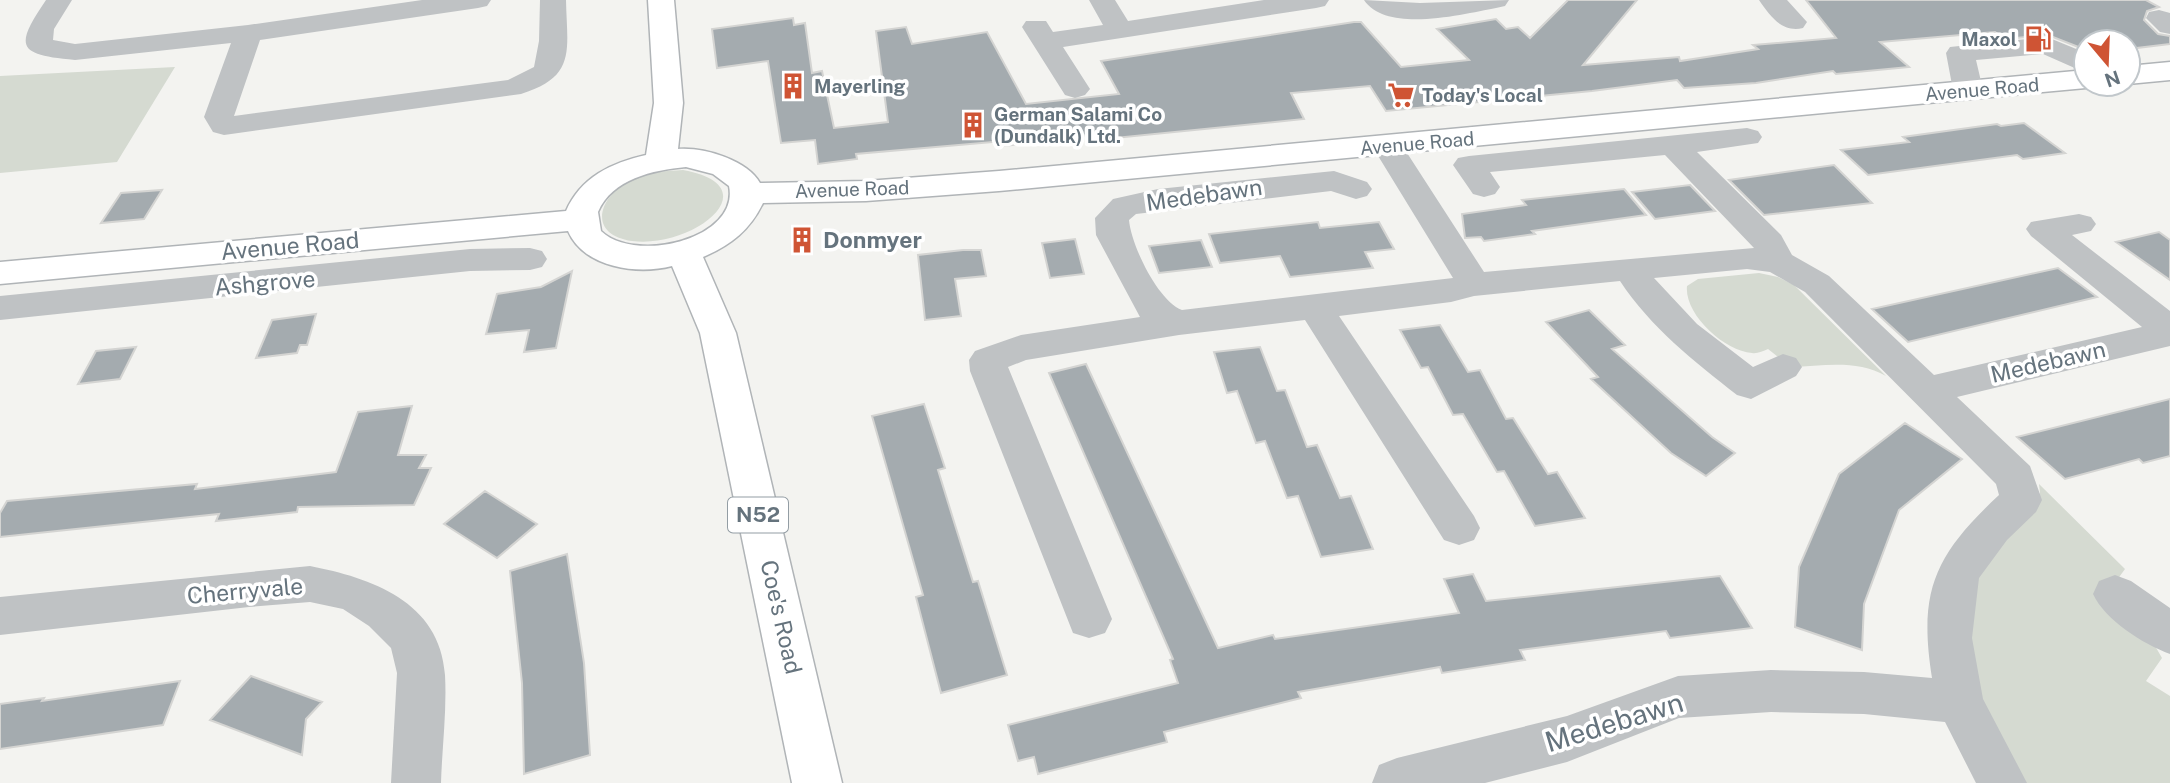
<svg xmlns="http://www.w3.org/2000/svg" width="2170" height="783" font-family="'Public Sans',sans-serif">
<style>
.green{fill:#d5dad1}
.building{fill:#a4abaf;stroke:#d4d4d2;stroke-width:2}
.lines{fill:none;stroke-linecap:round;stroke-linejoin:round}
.major-casing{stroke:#b0b4b7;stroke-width:3}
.minor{fill:#bfc2c4;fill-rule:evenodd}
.major{fill:#fff;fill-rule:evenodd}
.labels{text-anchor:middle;stroke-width:7;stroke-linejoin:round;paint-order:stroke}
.far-poi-label{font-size:19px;font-weight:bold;fill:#65737d;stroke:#fff;text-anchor:start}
.far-street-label{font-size:19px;fill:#65737d;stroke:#fff}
.shield{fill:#fff;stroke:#939da4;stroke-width:2}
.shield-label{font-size:21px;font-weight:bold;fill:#65737d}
.street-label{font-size:23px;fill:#65737d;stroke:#fff}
.poi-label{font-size:23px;font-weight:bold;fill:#65737d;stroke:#fff;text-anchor:start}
.near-street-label{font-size:28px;fill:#65737d;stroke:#fff}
</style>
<rect width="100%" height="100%" fill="#f3f3f0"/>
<path class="green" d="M175 67 117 162 0 173V76Z
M683 170C772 186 694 249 632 241 586 234 599 196 631 180 648 172 665 171 683 170Z
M1759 273 1778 277 1794 285 1886 376C1857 359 1823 366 1791 367L1768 349C1763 351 1757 354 1752 353 1724 351 1684 314 1687 286L1698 279Z
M2039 484 2125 569 2117 580 2162 658 2146 681 2170 696V783H2013L1979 713 1963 596 1992 545 2027 516 2040 493Z"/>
<path class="building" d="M1568 0H1637L1583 65 1679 57 1680 61 1758 49 1753 45 1836 38 1806 0H2146L2159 7 2147 11 2144 20 2158 34 2170 36V44L2128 49V42H2086V50L2048 35 2005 39 1995 32 1880 42 1909 67 1836 74 1833 71 1756 83 1684 88 1677 80 1592 91 1386 111 1370 86 1291 93 1304 119 1105 139 1103 133 1005 146 1004 141 856 154 857 159 818 164 815 140 781 143 768 61 717 68 712 29 793 18 794 25 805 23 812 73 822 71 834 128 888 122 876 31 906 27 912 44 987 32 1026 104 1119 94 1101 61 1354 22H1361L1401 67 1469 60 1437 29 1496 19 1506 29 1518 27 1530 38Z
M2024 123 2065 153 2023 159 2017 155 1868 175 1841 150 1909 142 1903 137 1997 124 2001 126Z
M1834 165 1872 203 1764 215 1729 180Z
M1690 185 1715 211 1655 219 1632 192Z
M1624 189 1646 215 1532 231 1535 234 1484 241 1481 237 1465 238 1462 214 1526 205 1522 200Z
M162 190 144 219 101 223 121 193Z
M1318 222 1320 228 1379 222 1394 249 1365 252 1373 268 1290 277 1280 256 1220 263 1209 234Z
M2159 232 2170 240V280L2116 242Z
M1075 239 1084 274 1050 278 1042 243Z
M1201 240 1212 267 1159 273 1149 246Z
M963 250H981L986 276 955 279 961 316 925 320 918 255Z
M2058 268 2097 297 1908 342 1872 309Z
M572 271 556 348 524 352 529 330 486 334 497 294 541 287Z
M1589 310 1625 345 1612 349 1712 437 1735 453 1706 476 1671 453 1591 379 1598 377 1546 322Z
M316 314 307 345H300L297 353 256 358 272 320Z
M1440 325 1468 372 1480 370 1506 419 1513 418 1548 474 1557 472 1585 518 1535 526 1504 471 1497 472 1463 414 1453 415 1428 367 1421 368 1400 330Z
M136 347 120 379 78 384 96 351Z
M1260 347 1277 391 1285 390 1307 447 1317 445 1340 498 1351 496 1373 549 1321 557 1298 496 1287 498 1265 441 1256 443 1237 391 1227 393 1214 352Z
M1086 364 1218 648 1273 635 1275 639 1459 613 1444 579 1473 574 1486 601 1720 576 1752 628 1670 638 1666 631 1520 650 1525 660 1442 673 1440 667 1298 692 1301 698 1164 732 1167 742 1038 774 1034 757 1018 761 1008 725 1178 683 1170 660 1173 659 1049 373Z
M2170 399V456L2143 463 2139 459 2065 479 2017 437Z
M924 404 945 468 938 470 955 525 973 582 978 581 1007 675 941 693 916 597 923 595 872 416Z
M412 406 398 455H426L419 468H431L414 505 298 507 297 512 216 521 219 514 0 537V513L7 501 197 484 195 489 336 472 358 412Z
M1905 423 1962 459 1899 510 1864 604 1862 650 1795 627 1799 567 1839 474Z
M485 491 537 524 497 558 444 524Z
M567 554 584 663 590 755 524 774 522 683 510 571Z
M251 676 322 702 306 719 302 755 210 720Z
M180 681 163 725 0 749V704L44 698 42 701Z"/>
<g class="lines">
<g class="major-casing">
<path id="major" d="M648 0H674L683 103 678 149C704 147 747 160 760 183L866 181 999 171 2086 70V84H2097L2086 88 999 191 866 201 763 203C750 230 731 245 703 257L736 333 842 783H792L700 333 672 266C638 275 584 268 568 231L0 284V262L566 211C581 177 611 163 646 155L654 103ZM686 167 713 174 729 186C740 239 635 264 601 231L598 212C612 179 653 170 686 167Z
M2170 62V80L2128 84V66Z"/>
</g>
<path class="minor" d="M46 0H72L54 29 53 40 75 44 248 25 422 0H491L487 6 478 8 260 40 234 116 508 80 534 67 539 41 540 0H566C567 50 577 77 521 94L224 135 213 132 204 117 231 43 75 60C17 55 14 47 46 0Z
M1089 0H1115L1128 21 1264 0H1329L1325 6 1316 8 1063 47 1090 89 1085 95 1075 98 1065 95 1022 27 1026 21H1046L1053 32 1103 25Z
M1364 0 1420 3 1509 0 1505 6 1496 8C1463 14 1387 34 1364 0Z
M1759 0H1787L1807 22 1803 28C1782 33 1770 16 1759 0Z
M2159 10 2170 13V34L2160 32 2146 18 2149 12Z
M2047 37 2086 53V73L2043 54 1976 60 1983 90 1978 96 1968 99 1958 96 1953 90 1946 53 1950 47Z
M1747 128 1758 131 1762 137 1758 143 1697 152 1781 235 1792 255 1829 276 1934 375 2142 327 2031 236 2026 229 2031 222 2079 214 2091 217 2096 224 2091 231 2072 235 2170 311V346L1957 397 2030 466 2042 500 2036 512 2007 540 1979 578 1972 638 1983 699 2027 783H1976L1945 722 1864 714 1771 712 1679 718 1567 762 1485 783H1372L1379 765 1397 758 1567 716 1678 676 1771 670 1864 672 1932 678C1918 590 1935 555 1999 495L1996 484 1805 292 1770 272 1747 269 1654 278 1697 324 1753 367 1783 354 1796 358 1802 367 1796 376 1751 399 1737 395C1694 361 1651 328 1620 281L1474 296 1451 302 1339 316 1474 516 1480 528 1474 540 1459 545 1444 540 1305 320 1179 335 1026 360 1008 367 1112 619 1105 633 1089 638 1073 633 970 371 969 360 975 351 1021 335 1140 317 1096 235 1095 218 1113 199 1158 189 1334 171 1367 182 1372 189 1367 196 1356 199 1331 191 1136 214 1129 220C1131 245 1158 301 1182 310L1453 278 1372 146 1376 139 1387 137 1398 139 1484 272 1754 248 1665 155 1490 172 1500 187 1495 194 1484 197 1473 194 1453 165 1458 158 1469 156Z
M530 248 542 251 547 259 542 267 530 270 470 271 0 320V296L470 249Z
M310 566C371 578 440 601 445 675 447 710 442 748 441 783H391L397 673 391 648 369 626 343 609 310 602 249 607 0 635V597Z
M2115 575 2131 581 2170 608V654C2143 644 2105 620 2093 594L2099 581Z"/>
<use href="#major" class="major"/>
</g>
<defs>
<g id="fuel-bare" transform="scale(2.1)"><path d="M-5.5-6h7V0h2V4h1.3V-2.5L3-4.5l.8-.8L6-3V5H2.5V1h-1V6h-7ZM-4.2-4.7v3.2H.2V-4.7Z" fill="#cf5434" stroke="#fff" stroke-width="2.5" paint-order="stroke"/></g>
<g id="building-bare" transform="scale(2.1)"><path d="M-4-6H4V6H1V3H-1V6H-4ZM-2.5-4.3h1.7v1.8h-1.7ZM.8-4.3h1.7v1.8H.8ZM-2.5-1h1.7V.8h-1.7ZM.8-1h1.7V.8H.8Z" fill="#cf5434" stroke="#fff" stroke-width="2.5" paint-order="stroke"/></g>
<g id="supermarket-bare" transform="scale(2.1)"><path d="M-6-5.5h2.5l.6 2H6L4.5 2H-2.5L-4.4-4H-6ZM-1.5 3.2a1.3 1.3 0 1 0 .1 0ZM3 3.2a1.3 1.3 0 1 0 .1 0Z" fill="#cf5434" stroke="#fff" stroke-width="2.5" paint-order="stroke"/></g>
</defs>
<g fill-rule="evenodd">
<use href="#fuel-bare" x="2038" y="39"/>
<use href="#building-bare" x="793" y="86"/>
<use href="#supermarket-bare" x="1401" y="95"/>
<use href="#building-bare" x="973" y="125"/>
<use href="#building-bare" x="802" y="240"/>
</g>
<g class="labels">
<g class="far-poi-label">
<text x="2017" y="46" text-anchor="end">Maxol</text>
<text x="814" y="93">Mayerling</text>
<text x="1422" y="102">Today's Local</text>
<text x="994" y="121">German Salami Co<tspan x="994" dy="22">(Dundalk) Ltd.</tspan></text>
</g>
<g class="far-street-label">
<text transform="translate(1982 89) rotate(-5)" y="7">Avenue Road</text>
<text transform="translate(1417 143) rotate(-5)" y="7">Avenue Road</text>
<text transform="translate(852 189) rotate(-2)" y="7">Avenue Road</text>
</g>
<rect class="shield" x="728" y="497.5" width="60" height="35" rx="5"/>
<g class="shield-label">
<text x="758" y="522">N52</text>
</g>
<g class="street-label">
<text transform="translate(1204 195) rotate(-8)" y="8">Medebawn</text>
<text transform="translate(290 246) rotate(-5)" y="8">Avenue Road</text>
<text transform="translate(265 283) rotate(-5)" y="8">Ashgrove</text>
<text transform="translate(2048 362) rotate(-13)" y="8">Medebawn</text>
<text transform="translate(245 591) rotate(-5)" y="8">Cherryvale</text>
<text transform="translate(781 617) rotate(77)" y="8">Coe's Road</text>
</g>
<g class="poi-label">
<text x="823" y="248">Donmyer</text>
</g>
<g class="near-street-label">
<text transform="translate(1614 722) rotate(-17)" y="10">Medebawn</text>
</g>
</g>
<g transform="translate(2107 63) rotate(161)"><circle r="33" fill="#ffffff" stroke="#c1c7cb" stroke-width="2"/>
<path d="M0-5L12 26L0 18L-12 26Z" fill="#cf5434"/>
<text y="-10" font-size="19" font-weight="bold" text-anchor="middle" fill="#65737d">N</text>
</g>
</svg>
